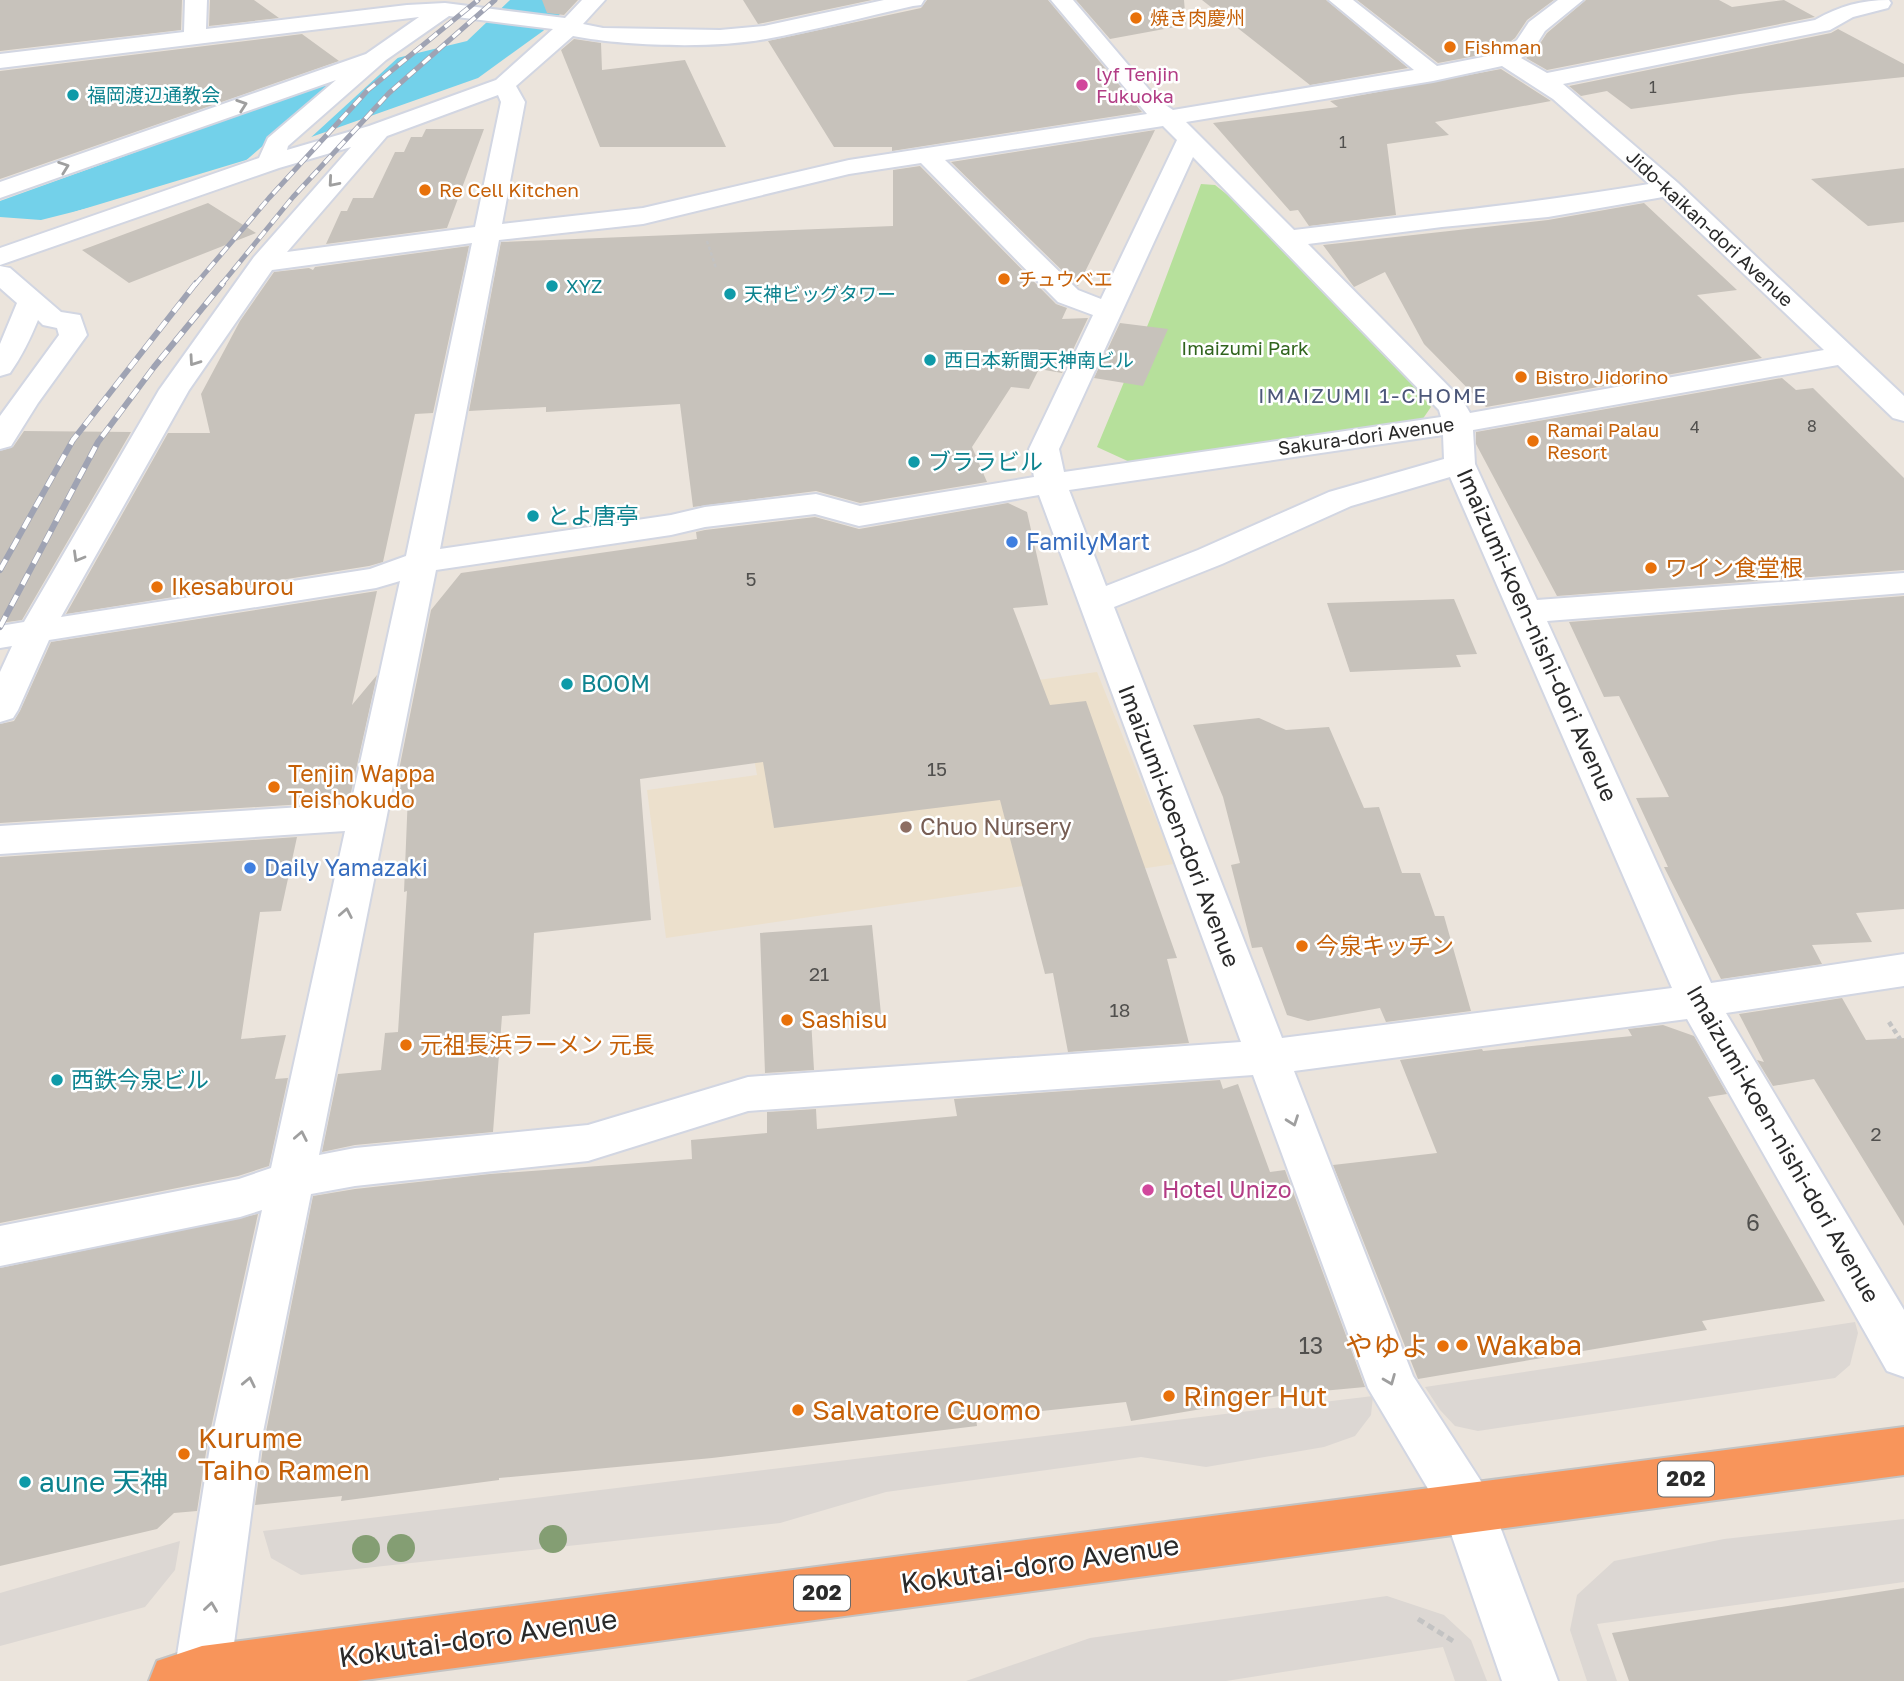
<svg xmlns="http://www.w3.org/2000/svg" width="1904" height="1681" font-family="'Golos Text','Noto Sans JP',sans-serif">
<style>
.education{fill:#ece0cc}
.green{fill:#b6e09b}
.plaza{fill:#dcd7d3}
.water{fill:#73d1ea}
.pier{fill:#ebe4dc}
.building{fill:#c7c2bb}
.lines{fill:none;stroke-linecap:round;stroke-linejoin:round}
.minor-casing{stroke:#d2d6e2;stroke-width:4}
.highway-casing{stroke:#c3c3c3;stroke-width:4}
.path-far2{stroke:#c3c3c3;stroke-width:2.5;stroke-dasharray:3.5 2.5;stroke-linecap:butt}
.path-far1{stroke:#c3c3c3;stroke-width:4.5;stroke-dasharray:5 3.5;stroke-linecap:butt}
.path{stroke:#c3c3c3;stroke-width:5;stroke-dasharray:7 4.5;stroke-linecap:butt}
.minor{fill:#fff;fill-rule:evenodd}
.highway{fill:#f8955b;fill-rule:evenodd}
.rail-far1-casing{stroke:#9fa3b3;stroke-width:5}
.rail-casing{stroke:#9fa3b3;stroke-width:6}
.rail-far1{stroke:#fff;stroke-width:3.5;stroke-dasharray:10;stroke-linecap:butt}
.rail{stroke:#fff;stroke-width:4.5;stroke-dasharray:12;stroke-linecap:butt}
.tree{fill:#849e73}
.oneway{stroke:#9f9f9f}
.food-dot{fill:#e8710a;stroke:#fff;stroke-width:2.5}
.hotel-dot{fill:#d1479c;stroke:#fff;stroke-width:2.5}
.culture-dot{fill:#0f9aa8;stroke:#fff;stroke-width:2.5}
.shop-dot{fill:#3f7fe0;stroke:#fff;stroke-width:2.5}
.education-dot{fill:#8d6e63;stroke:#fff;stroke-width:2.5}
.labels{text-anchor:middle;stroke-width:5;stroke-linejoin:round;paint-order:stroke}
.far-number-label{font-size:16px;fill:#51504e}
.far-food-label{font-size:19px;fill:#c56008;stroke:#fff;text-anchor:start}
.far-hotel-label{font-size:19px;fill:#b23c85;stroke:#fff;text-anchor:start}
.far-culture-label{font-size:19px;fill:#0d838f;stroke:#fff;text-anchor:start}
.far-street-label{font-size:19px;fill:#2a2a2a;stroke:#fff}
.far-park-label{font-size:19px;fill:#30641d;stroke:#fff}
.number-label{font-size:19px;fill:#51504e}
.far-neighbourhood-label{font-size:21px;letter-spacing:2px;fill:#4c5779;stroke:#fff}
.shield{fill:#fff;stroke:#6a6a6a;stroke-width:2}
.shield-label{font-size:21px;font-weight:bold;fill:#2a2a2a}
.culture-label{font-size:23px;fill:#0d838f;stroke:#fff;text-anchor:start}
.shop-label{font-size:23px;fill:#366cbe;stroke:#fff;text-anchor:start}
.food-label{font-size:23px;fill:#c56008;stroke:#fff;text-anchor:start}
.street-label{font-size:23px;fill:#2a2a2a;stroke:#fff}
.education-label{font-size:23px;fill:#785e54;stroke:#fff;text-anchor:start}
.hotel-label{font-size:23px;fill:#b23c85;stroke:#fff;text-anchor:start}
.near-number-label{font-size:23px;fill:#51504e}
.near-food-label{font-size:28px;fill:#c56008;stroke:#fff;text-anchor:start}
.near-culture-label{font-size:28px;fill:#0d838f;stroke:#fff;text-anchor:start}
.near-street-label{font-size:28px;fill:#2a2a2a;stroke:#fff}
</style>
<rect width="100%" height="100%" fill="#ebe4dc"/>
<path class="education" d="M1097 672 1174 864 666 938 647 790 757 775 748 724 934 694Z"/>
<path class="green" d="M1201 184 1215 185 1248 211 1376 341 1431 407 1422 420 1132 463 1097 447 1151 317Z"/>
<path class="plaza" d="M1855 1322 1858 1333 1850 1365 1835 1378 1478 1431 1455 1426 1440 1410 1425 1387Z
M1373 1396 1371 1415 1355 1436 1324 1447 1206 1467 1141 1457 886 1492 780 1523 301 1575 271 1558 263 1531Z
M1904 1519V1582L1597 1624 1617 1681H1587L1570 1630 1577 1595 1614 1561 1724 1539Z
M180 1541 175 1570 145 1607 0 1646V1593Z
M1387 1596 1444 1615 1471 1640 1487 1681H1455L1443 1647 1226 1681H966L1090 1638Z"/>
<path class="water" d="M510 0H574L543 31 478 78 246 160 77 211 0 240V201L397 58 467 41Z"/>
<path class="pier" d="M402 54 307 141 243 163 345 74Z
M160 190 78 215 0 243V217L41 220Z"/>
<path class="building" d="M0 0H182L181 30 0 51Z
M210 0H254L279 18 209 26Z
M542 0H578L564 15 547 13Z
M743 0H872L758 24Z
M927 0H1048L1142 112 892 151V147H834L768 41 921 8Z
M1076 0H1184L1186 25 1110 39Z
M1202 0H1326L1408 68 1310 85Z
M1357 0H1554L1527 20 1515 38 1497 52 1438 63Z
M1586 0H1719L1732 7 1784 0 1815 17 1547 70 1526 58 1535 51 1547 33Z
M1838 29 1904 64V77L1740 94 1631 109 1607 91 1581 96 1569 86 1831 33Z
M302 34 339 61 0 179V71Z
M574 39 601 43 602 70 685 60 726 147H600L561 50Z
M1501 69 1551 101 1435 122 1449 135 1387 144 1396 215 1309 226 1298 210 1290 211 1213 123 1338 107 1330 101Z
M426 129H484L447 228 326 244 341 211H347L353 198H373L395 152H404L411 137H422Z
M1155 130 1078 286 951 162Z
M920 166 1056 304 1067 308 1062 319 1088 318 1062 373 1039 369 1029 389 1011 387 972 447 987 482 860 503 816 491 693 507 680 404 546 412V407L469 411 501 242 893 226V170Z
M1904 168V222L1868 226 1811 179Z
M208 203 256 233 129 283 82 250Z
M1644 203 1737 290 1697 295 1762 358 1486 407 1424 344 1385 272 1354 287 1323 245 1548 220Z
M469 246 433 413 415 414 383 562 369 566 66 614 168 433H210L201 394 240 321 274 272 309 268 313 270 315 267Z
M1120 323 1168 329 1143 386 1094 378Z
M1782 378 1796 390 1813 388 1904 478V570L1557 596 1476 444V432Z
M24 431 131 432 22 620 0 623V451L13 447Z
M1008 503 1027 512 1048 605 1013 608 1050 705 1086 701 1177 958 1167 959 1189 1043 1068 1052 1053 973 1045 974 1000 800 774 828 763 762 640 779 651 920 534 933 530 1014 502 1016 493 1132 355 1145 322 1152 338 1074 381 1070 385 1033 398 1032 407 891 404 892 408 794 394 795 431 610 461 573 697 539 696 532 705 530 815 517 859 529Z
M377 591 352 705 377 675 350 797 305 799 304 804 0 823V724L14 721 20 711 51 642Z
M1904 596V909L1856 913 1872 942 1812 945 1822 964 1721 979 1664 867H1668L1636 798 1669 797 1619 696 1604 697 1569 622Z
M1454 599 1477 654 1456 655 1461 667 1350 672 1327 603Z
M1259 718 1286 730 1329 727 1364 808 1379 807 1402 873H1420L1435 916H1444L1471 1011 1386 1022 1380 1008 1308 1021 1287 1015 1262 947 1252 948 1231 865 1240 863 1223 797 1193 725Z
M297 837 281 911 260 912 241 1039 286 1035 275 1079 288 1078 269 1166 238 1176 0 1223V857Z
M872 925 881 1014 811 1019 814 1070 765 1073 760 933Z
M1842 998 1866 1040 1904 1038V1226L1814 1079 1773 1086 1757 1060 1764 1062 1739 1014Z
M1663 1025 1694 1036 1727 1094 1708 1097 1825 1301 1702 1321 1707 1330 1418 1379 1333 1165 1437 1153 1400 1060 1482 1049 1483 1051 1632 1036 1628 1029Z
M1220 1080 1223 1089 1238 1084 1270 1172 1285 1170 1365 1387 1290 1394 1131 1421 1126 1402 976 1418 977 1426 712 1458 499 1478V1480L341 1501 342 1496 255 1505 263 1447 313 1196 355 1189 490 1174 692 1159 691 1140 767 1133V1112L816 1109 817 1129 957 1116 954 1099Z
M258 1214 207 1446 197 1511 174 1513 157 1529 0 1566V1268Z
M1904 1588V1681H1629L1612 1633Z"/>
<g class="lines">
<g class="minor-casing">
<path id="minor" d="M185 0H207L206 29 407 5 445 3 565 18 582 0H605L583 24 603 28 720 30 764 26 884 0H924L921 5 913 6C864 17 815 30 766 39 714 49 624 46 573 36L516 86 525 102 502 224 643 208 849 160 1147 114 1051 0H1073L1158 100 1173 110 1414 70 1329 0H1353L1437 66 1498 54 1517 40 1529 22 1558 0H1583L1545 31 1533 50 1521 58 1547 73 1815 20C1840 6 1861 0 1889 0L1891 3 1888 8 1853 17 1830 30 1563 84 1678 183 1904 396V421L1893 418 1838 365 1473 430 1475 464 1537 600 1904 573V593L1547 621 1711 983 1904 954V986L1726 1013 1904 1310V1377L1887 1371 1687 1019 1294 1071 1413 1376 1486 1489 1558 1681H1502L1446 1519 1368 1388 1253 1075 748 1111 588 1161 355 1186 311 1194 260 1447 230 1674 227 1681H177L174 1674 210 1447 262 1210 240 1217 0 1266V1226L239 1179 271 1168 345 831 0 854V826L351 804 400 581 376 588 49 640 18 710 13 718 0 722V672L12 646 0 648V626L24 622 159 390 254 257 351 147 279 168 0 265V248L259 158 268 138 336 80 0 198V182L366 54 419 17 0 68V54L184 32ZM449 16 553 29 496 80 369 126 287 150 288 146 386 60ZM1502 66 1553 99 1649 184C1531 204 1413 215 1294 230L1186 122 1433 81ZM498 95 501 102 475 227 287 252 387 136ZM1163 126 1177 140 1101 299 1078 290 945 160ZM1193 157 1439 410 1441 417 1064 472 1059 449ZM921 163 1058 302 1093 315 1029 449 1034 477 860 506 816 494 705 507 671 515 440 549 499 240 643 224 849 174ZM1663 197 1824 350 1470 413 1463 401 1308 244 1442 227 1548 217ZM472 243 406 556 370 569 61 617 189 390 272 270ZM1443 435 1444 459 1329 492 1198 550 1106 586 1069 490ZM1450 477 1672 988 1282 1038 1114 607 1222 564 1351 506ZM1039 495 1241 1042 748 1077 588 1125 355 1148 319 1155 436 570 671 535 705 527 815 514 859 526Z
M0 266 10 268 61 312 80 315 87 335 38 403 11 446 0 449V416L59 335 57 328 43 325 38 320C30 339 22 356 10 373L0 376V344L17 303 0 288Z"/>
</g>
<g class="highway-casing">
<path id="highway" d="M1904 1427V1475L357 1681H149L157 1661 202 1646Z"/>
</g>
<path class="path-far2" d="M707 241 716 268"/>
<path class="path-far1" d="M1889 1022 1900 1039"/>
<path class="path" d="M1418 1619 1453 1641"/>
<use href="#minor" class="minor"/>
<use href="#highway" class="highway"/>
<g class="rail-far1-casing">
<path id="rail-far1" d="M195 285 269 198 368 90 478 0
M221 285 293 197 389 93 495 0"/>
</g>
<g class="rail-casing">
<path id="rail" d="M0 570 73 440 196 283
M0 627 98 442 154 367 223 283"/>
</g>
<use href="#rail-far1" class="rail-far1"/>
<use href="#rail" class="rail"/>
</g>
<g class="tree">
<circle cx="553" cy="1539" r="14"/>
<circle cx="401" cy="1548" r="14"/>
<circle cx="366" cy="1549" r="14"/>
</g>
<defs><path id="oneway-chevron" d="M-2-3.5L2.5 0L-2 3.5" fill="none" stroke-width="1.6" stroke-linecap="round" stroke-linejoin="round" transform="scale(1.75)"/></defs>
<g class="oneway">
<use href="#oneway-chevron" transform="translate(242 105) rotate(-19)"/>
<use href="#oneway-chevron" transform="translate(64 167) rotate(-20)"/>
<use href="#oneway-chevron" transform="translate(333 182) rotate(131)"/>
<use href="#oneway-chevron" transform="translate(194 361) rotate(125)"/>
<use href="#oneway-chevron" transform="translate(78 557) rotate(120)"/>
<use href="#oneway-chevron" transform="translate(346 913) rotate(-79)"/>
<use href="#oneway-chevron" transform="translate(1293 1121) rotate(70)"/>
<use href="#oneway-chevron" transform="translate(301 1136) rotate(-79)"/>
<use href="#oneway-chevron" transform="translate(1390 1380) rotate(68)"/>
<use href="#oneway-chevron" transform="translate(249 1382) rotate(-78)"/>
<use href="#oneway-chevron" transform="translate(211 1607) rotate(-82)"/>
</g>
<g class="food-dot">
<circle cx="1136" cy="18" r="7"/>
<circle cx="1450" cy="47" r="7"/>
<circle cx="425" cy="190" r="7"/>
<circle cx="1004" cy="279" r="7"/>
<circle cx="1521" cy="377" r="7"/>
<circle cx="1533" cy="441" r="7"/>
<circle cx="1651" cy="568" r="7"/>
<circle cx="157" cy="587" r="7"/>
<circle cx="274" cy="787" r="7"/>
<circle cx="1302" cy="946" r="7"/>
<circle cx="787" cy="1020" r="7"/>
<circle cx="406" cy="1045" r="7"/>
<circle cx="1462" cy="1345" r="7"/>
<circle cx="1443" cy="1346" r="7"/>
<circle cx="1169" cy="1396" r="7"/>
<circle cx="798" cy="1410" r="7"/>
<circle cx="184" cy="1454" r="7"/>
</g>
<g class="hotel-dot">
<circle cx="1082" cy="85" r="7"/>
<circle cx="1148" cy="1190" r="7"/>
</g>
<g class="culture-dot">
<circle cx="73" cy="95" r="7"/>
<circle cx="552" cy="286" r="7"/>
<circle cx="730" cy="294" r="7"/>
<circle cx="930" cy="360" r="7"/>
<circle cx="914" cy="462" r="7"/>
<circle cx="533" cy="516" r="7"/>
<circle cx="567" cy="684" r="7"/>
<circle cx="57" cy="1080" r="7"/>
<circle cx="25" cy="1482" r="7"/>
</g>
<g class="shop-dot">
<circle cx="1012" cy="542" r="7"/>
<circle cx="250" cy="868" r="7"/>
</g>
<circle class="education-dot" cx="906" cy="827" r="7"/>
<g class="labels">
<g class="far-number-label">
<text x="1653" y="93">1</text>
<text x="1343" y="148">1</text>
<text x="1812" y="432">8</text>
<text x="1695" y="433">4</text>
</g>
<g class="far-food-label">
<text x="1150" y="25">焼き肉慶州</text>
<text x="1464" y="54">Fishman</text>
<text x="439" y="197">Re Cell Kitchen</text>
<text x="1018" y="286">チュウベエ</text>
<text x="1535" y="384">Bistro Jidorino</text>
<text x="1547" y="437">Ramai Palau<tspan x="1547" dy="22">Resort</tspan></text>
</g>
<g class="far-hotel-label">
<text x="1096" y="81">lyf Tenjin<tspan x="1096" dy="22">Fukuoka</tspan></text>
</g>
<g class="far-culture-label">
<text x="87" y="102">福岡渡辺通教会</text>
<text x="566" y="293">XYZ</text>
<text x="744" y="301">天神ビッグタワー</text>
<text x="944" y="367">西日本新聞天神南ビル</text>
</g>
<g class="far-street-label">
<text transform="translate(1710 228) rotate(43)" y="7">Jido-kaikan-dori Avenue</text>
<text transform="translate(1366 436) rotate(-8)" y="7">Sakura-dori Avenue</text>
</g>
<g class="far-park-label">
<text x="1245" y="355">Imaizumi Park</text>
</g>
<g class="number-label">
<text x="751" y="586">5</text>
<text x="937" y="776">15</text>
<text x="819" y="981">21</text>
<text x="1120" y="1017">18</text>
<text x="1876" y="1141">2</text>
</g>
<g class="far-neighbourhood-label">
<text x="1373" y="403">IMAIZUMI 1-CHOME</text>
</g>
<g class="shield">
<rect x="1658" y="1461.5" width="56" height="35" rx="5"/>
<rect x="794" y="1575.5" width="56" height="35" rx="5"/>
</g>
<g class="shield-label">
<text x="1686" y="1486">202</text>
<text x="822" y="1600">202</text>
</g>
<g class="culture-label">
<text x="928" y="470">ブララビル</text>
<text x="547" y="524">とよ唐亭</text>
<text x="581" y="692">BOOM</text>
<text x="71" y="1088">西鉄今泉ビル</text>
</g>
<g class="shop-label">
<text x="1026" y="550">FamilyMart</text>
<text x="264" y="876">Daily Yamazaki</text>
</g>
<g class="food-label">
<text x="1665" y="576">ワイン食堂根</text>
<text x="171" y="595">Ikesaburou</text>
<text x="288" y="782">Tenjin Wappa<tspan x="288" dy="26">Teishokudo</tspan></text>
<text x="1316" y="954">今泉キッチン</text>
<text x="801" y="1028">Sashisu</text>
<text x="420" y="1053">元祖長浜ラーメン 元長</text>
</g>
<g class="street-label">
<text transform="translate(1537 635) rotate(66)" y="8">Imaizumi-koen-nishi-dori Avenue</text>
<text transform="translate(1179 826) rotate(69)" y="8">Imaizumi-koen-dori Avenue</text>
<text transform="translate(1783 1144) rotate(60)" y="8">Imaizumi-koen-nishi-dori Avenue</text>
</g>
<g class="education-label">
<text x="920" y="835">Chuo Nursery</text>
</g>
<g class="hotel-label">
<text x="1162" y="1198">Hotel Unizo</text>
</g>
<g class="near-number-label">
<text x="1753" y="1231">6</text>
<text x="1311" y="1354">13</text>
</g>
<g class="near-food-label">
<text x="1476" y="1355">Wakaba</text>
<text x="1429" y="1356" text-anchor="end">やゆよ</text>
<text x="1183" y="1406">Ringer Hut</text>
<text x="812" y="1420">Salvatore Cuomo</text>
<text x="198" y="1448">Kurume<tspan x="198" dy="32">Taiho Ramen</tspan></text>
</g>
<g class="near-culture-label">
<text x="39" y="1492">aune 天神</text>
</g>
<g class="near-street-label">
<text transform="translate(1040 1564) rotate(-8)" y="10">Kokutai-doro Avenue</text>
<text transform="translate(478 1638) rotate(-8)" y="10">Kokutai-doro Avenue</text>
</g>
</g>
</svg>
